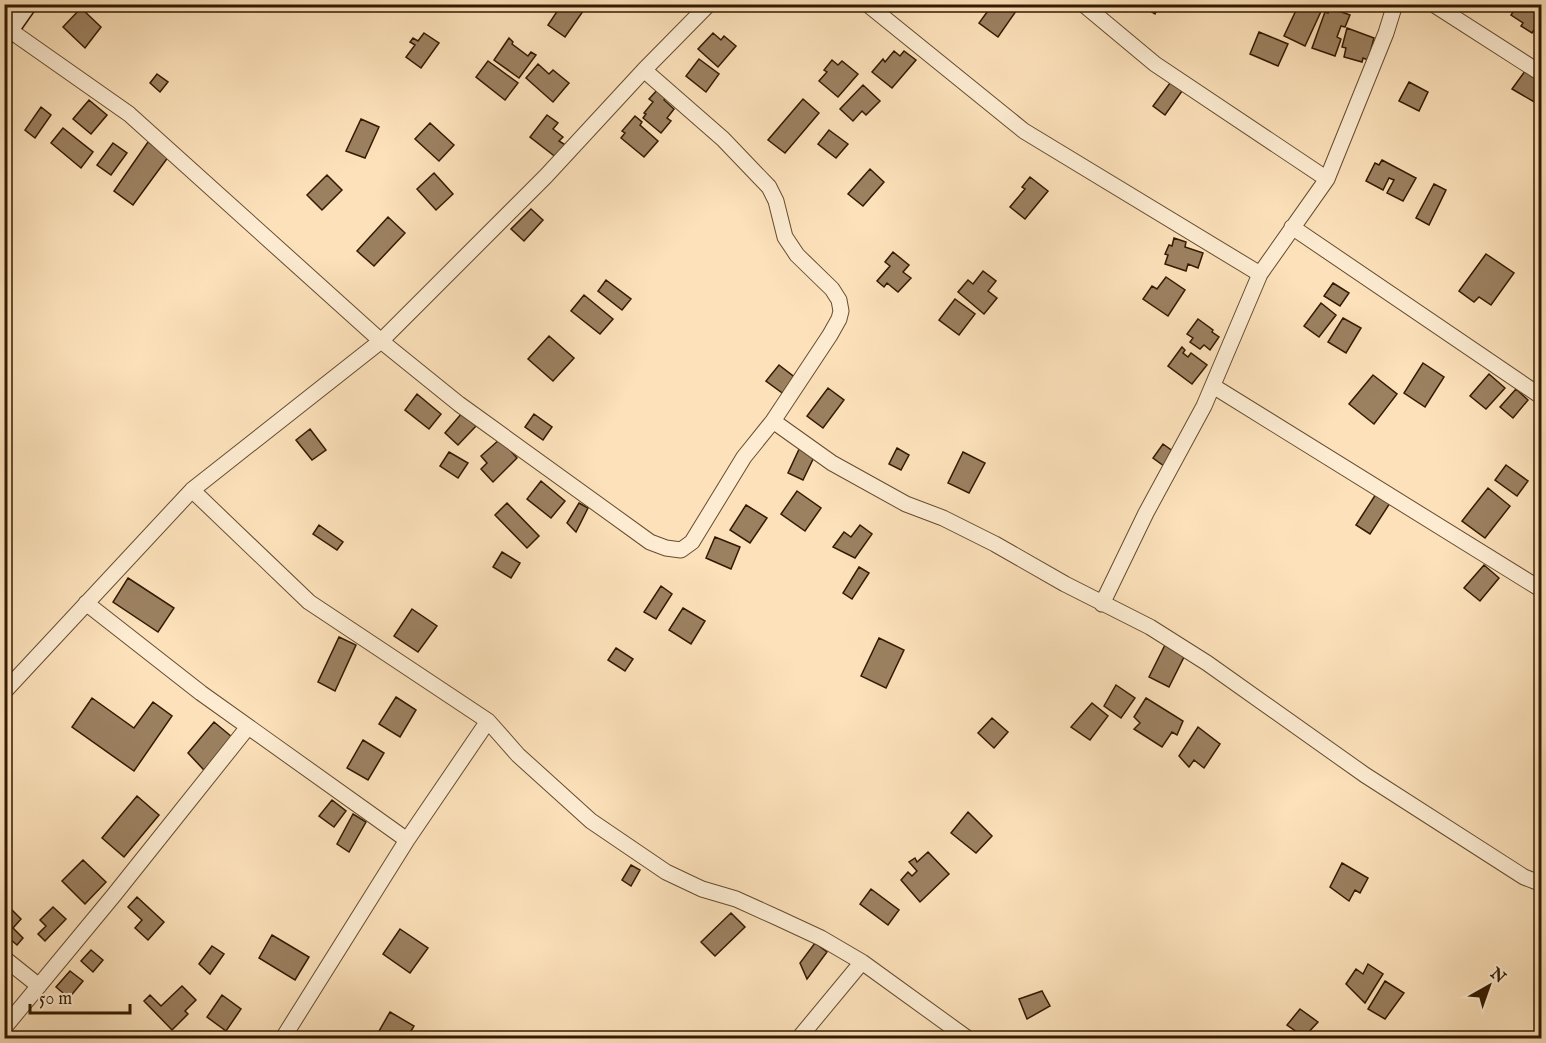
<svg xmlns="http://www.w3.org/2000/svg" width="1546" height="1043" font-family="'IM FELL English',serif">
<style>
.building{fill:#9c8161;stroke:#331a00;stroke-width:1.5}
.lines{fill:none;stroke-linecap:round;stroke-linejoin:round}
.street-casing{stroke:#654c2e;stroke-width:17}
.secondary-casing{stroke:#331a00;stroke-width:25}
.street{stroke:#fdecd2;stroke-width:15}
.secondary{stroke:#fdecd2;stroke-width:22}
</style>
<rect width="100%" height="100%" fill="#fce1ba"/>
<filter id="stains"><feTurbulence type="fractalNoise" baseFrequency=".00333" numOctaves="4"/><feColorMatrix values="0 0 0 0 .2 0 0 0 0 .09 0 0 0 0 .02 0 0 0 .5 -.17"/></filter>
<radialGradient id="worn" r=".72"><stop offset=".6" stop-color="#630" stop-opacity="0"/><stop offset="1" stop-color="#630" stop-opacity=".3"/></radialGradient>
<path class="building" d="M562 4H588L565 37 548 25Z
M993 4H1021L998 37 979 23Z
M1139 4H1160L1155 14Z
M1299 4 1324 5 1305 46 1284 36Z
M1518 4H1542L1540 30 1536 27 1532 33 1521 26 1523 23 1511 15Z
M81 8 101 27 85 48 63 27Z
M1330 8 1350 15 1345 27 1341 26 1337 37 1341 39 1335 56 1312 48 1325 12 1328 13Z
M1347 28 1374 38 1368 60 1363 58 1362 62 1344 57 1346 48 1342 47Z
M1259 32 1288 44 1278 66 1250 54Z
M424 33 439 43 421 68 406 57 415 45 410 42 413 38 418 41Z
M713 33 721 40 724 36 736 46 718 67 698 49Z
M509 38 513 42 512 44 528 56 531 52 536 55 519 78 494 60Z
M894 51 900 56 904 51 916 60 892 88 872 72 883 59 885 62Z
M699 59 719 74 706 92 686 76Z
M832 60 838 65 842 61 858 74 838 97 819 81 827 72 824 70Z
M488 61 518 83 505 100 476 77Z
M538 64 549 74 553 70 569 83 553 102 526 78Z
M1528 67 1541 75 1542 102 1538 99 1536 103 1512 89Z
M157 74 168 82 160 92 150 83Z
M1173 79 1185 87 1165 115 1153 106Z
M1409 82 1428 92 1419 111 1399 101Z
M863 85 880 101 866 115 862 111 853 121 840 109Z
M660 87 668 94 664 100 674 109 667 118 671 121 661 133 643 118 646 114 644 113 653 102 649 99Z
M803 99 819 113 785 153 768 140Z
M89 100 107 115 91 134 73 119Z
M41 107 51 115 35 138 25 130Z
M547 115 558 123 553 129 563 137 559 141 567 146 557 158 530 137Z
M635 116 642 122 640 125 658 141 644 157 621 138 625 133 622 131Z
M361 119 379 127 365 158 346 151Z
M430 123 454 145 439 161 415 139Z
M63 128 93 152 81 168 51 143Z
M829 130 848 144 836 158 818 144Z
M148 142 169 156 133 205 114 191Z
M113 143 127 153 111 175 97 165Z
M1382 160 1416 178 1403 201 1387 193 1394 180 1389 178 1383 190 1366 181 1375 163 1379 165Z
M870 169 884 182 863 206 848 194Z
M434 173 453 194 436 210 417 189Z
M327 175 342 190 322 210 307 195Z
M1030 177 1048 191 1025 219 1010 207 1025 189 1022 187Z
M1434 184 1446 190 1429 225 1416 218Z
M531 209 543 220 524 241 511 229Z
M388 217 405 233 374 266 357 251Z
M1174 238 1186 242 1185 247 1203 253 1198 268 1188 264 1186 271 1165 264 1168 255 1165 254 1169 245 1172 246Z
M893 252 909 265 903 272 911 278 898 292 887 283 884 287 877 281 890 266 885 262Z
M1486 254 1514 273 1491 305 1479 297 1474 302 1459 291Z
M983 271 996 281 988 291 997 298 984 314 958 292 968 280 973 284Z
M1166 277 1185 290 1168 316 1143 299 1152 286 1157 289Z
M606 280 631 299 622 310 598 291Z
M1333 283 1349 293 1340 306 1324 296Z
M584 295 613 319 600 334 571 311Z
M955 299 975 314 959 335 939 320Z
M1321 303 1336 315 1319 337 1304 326Z
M1343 318 1361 328 1346 353 1328 342Z
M1198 319 1213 330 1212 332 1219 337 1210 350 1204 345 1200 349 1190 342 1193 338 1187 334Z
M549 336 574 358 553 381 528 359Z
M1182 347 1185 350 1183 353 1188 357 1191 353 1207 365 1192 384 1168 366Z
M1423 363 1444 377 1425 407 1404 393Z
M779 365 797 379 785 395 766 381Z
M1489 374 1505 388 1486 409 1470 396Z
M1373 375 1397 394 1374 424 1349 404Z
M828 388 844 400 823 428 807 416Z
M1516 389 1528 400 1513 418 1500 407Z
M417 394 441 414 429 429 405 410Z
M462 413 476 426 458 445 445 433Z
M534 414 552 427 543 440 525 427Z
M310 429 326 450 312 460 296 440Z
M500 439 517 458 493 482 481 469 487 463 481 456Z
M1163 444 1174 452 1164 466 1153 458Z
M801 445 816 453 803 480 788 473Z
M897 448 909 455 901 470 889 464Z
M449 452 468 463 458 478 440 466Z
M963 452 985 463 969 493 948 483Z
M1506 465 1528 481 1517 496 1495 480Z
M541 481 565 501 551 518 527 499Z
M1488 488 1510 506 1485 538 1462 521Z
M797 491 821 508 805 531 781 514Z
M1376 494 1390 503 1370 534 1356 525Z
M507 503 539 536 527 548 495 515Z
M579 503 588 508 576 532 567 523Z
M746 505 767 518 750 543 730 530Z
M319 525 343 542 337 550 313 534Z
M860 525 872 534 855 558 833 547 844 532 851 537Z
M715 537 740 547 731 569 706 558Z
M502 552 520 563 511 578 493 567Z
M1484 565 1499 578 1480 601 1464 588Z
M859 567 869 573 852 599 843 593Z
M128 578 174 608 158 632 113 602Z
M661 586 672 594 656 619 644 612Z
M683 608 705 621 691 644 669 630Z
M412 609 437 626 418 652 394 636Z
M339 637 356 645 335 691 318 682Z
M879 638 904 650 886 688 861 676Z
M1166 643 1186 653 1169 687 1149 677Z
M616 648 633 659 625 671 608 660Z
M1116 685 1135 698 1121 718 1104 706Z
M396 697 416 710 400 737 379 724Z
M92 698 134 728 153 702 172 716 134 771 72 727Z
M1146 698 1183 721 1177 735 1172 732 1162 747 1134 729 1140 723 1134 717Z
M1092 703 1108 716 1090 740 1071 727Z
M992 718 1008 732 994 748 978 733Z
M214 722 232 737 204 770 188 753Z
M1198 727 1220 744 1204 768 1194 760 1189 767 1179 756Z
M363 740 384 753 368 780 347 768Z
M137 796 159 815 124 857 102 838Z
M332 800 346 811 334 827 319 816Z
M968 812 992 836 976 853 951 833Z
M353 814 366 822 349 852 337 844Z
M928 852 949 874 920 902 901 880 908 872 912 876 917 871 909 862 915 858 917 862Z
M83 860 106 882 85 904 62 881Z
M1342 863 1368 878 1360 893 1355 890 1349 901 1330 887Z
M631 865 640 870 631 886 622 880Z
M871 889 899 910 888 925 860 904Z
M137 897 164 922 148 940 135 928 142 920 128 907Z
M53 907 66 919 45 941 38 934 46 926 40 920Z
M11 909 21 919 13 928 23 938 17 945 4 934V916Z
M731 913 745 927 715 956 701 942Z
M400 929 428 948 410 973 383 954Z
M272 935 309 957 295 980 259 958Z
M815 943 827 952 807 979 800 963Z
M212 946 224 954 210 974 199 964Z
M91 950 103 960 93 972 81 961Z
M1368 964 1383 974 1365 1003 1346 984 1356 969 1363 974Z
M70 971 83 981 69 998 56 987Z
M1385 981 1404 993 1385 1019 1368 1009Z
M182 986 196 1000 185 1011 188 1014 172 1030 144 1001 150 995 161 1006Z
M1042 991 1050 1006 1027 1019 1019 999Z
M222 995 241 1009 226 1031 207 1017Z
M1300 1009 1318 1022 1304 1037 1287 1025Z
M390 1012 414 1026 407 1038H388L379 1031Z"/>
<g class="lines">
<g class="street-casing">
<path id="street" d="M867 4 1024 131 1260 274
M1083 4 1155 64 1327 179
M1433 4 1542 74
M8 29 129 114 381 341 459 404 650 542 666 548 681 550 692 542 744 457 773 421 830 335 839 319 841 311 839 300 832 289 797 255 785 237 776 201 769 187 723 139 644 70
M1292 227 1542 397
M1213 386 1542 590
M773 421 832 463 906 504 943 518 995 544 1065 584 1150 627 1207 663 1365 775 1524 877 1542 884
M192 490 309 602 488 721 518 755 591 821 666 872 702 889 736 899 778 918 821 938 862 962 967 1038
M86 603 201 693 407 840
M1102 604 1146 513 1204 406 1260 274 1327 179 1386 33 1395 4
M4 692 192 490 381 341 546 176 644 70 709 4
M4 958 39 986
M4 1028 114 895 248 727
M283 1038 407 840 488 721
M799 1038 862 962"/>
</g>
<g class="secondary-casing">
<path id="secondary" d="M4 5 5 4
M4 34 25 4"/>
</g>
<use href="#street" class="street"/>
<use href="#secondary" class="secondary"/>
</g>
<rect width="1546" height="1043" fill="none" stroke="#fce1ba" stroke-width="24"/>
<rect x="6" y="6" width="1534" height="1031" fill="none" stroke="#331a00" stroke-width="3"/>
<rect x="12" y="12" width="1522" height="1019" fill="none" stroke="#331a00" stroke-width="1.5"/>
<g transform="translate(1489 986) rotate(40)" stroke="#fdecd2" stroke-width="4.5" paint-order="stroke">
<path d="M0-4.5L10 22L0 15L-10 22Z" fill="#331a00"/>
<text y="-9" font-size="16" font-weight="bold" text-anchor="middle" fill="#331a00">N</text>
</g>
<path d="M30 1004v9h100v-9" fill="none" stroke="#331a00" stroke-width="3"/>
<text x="39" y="1004" font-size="18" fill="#331a00" stroke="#fdecd2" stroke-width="4.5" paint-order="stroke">50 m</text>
<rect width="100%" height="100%" filter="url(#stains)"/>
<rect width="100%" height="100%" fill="url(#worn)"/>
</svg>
